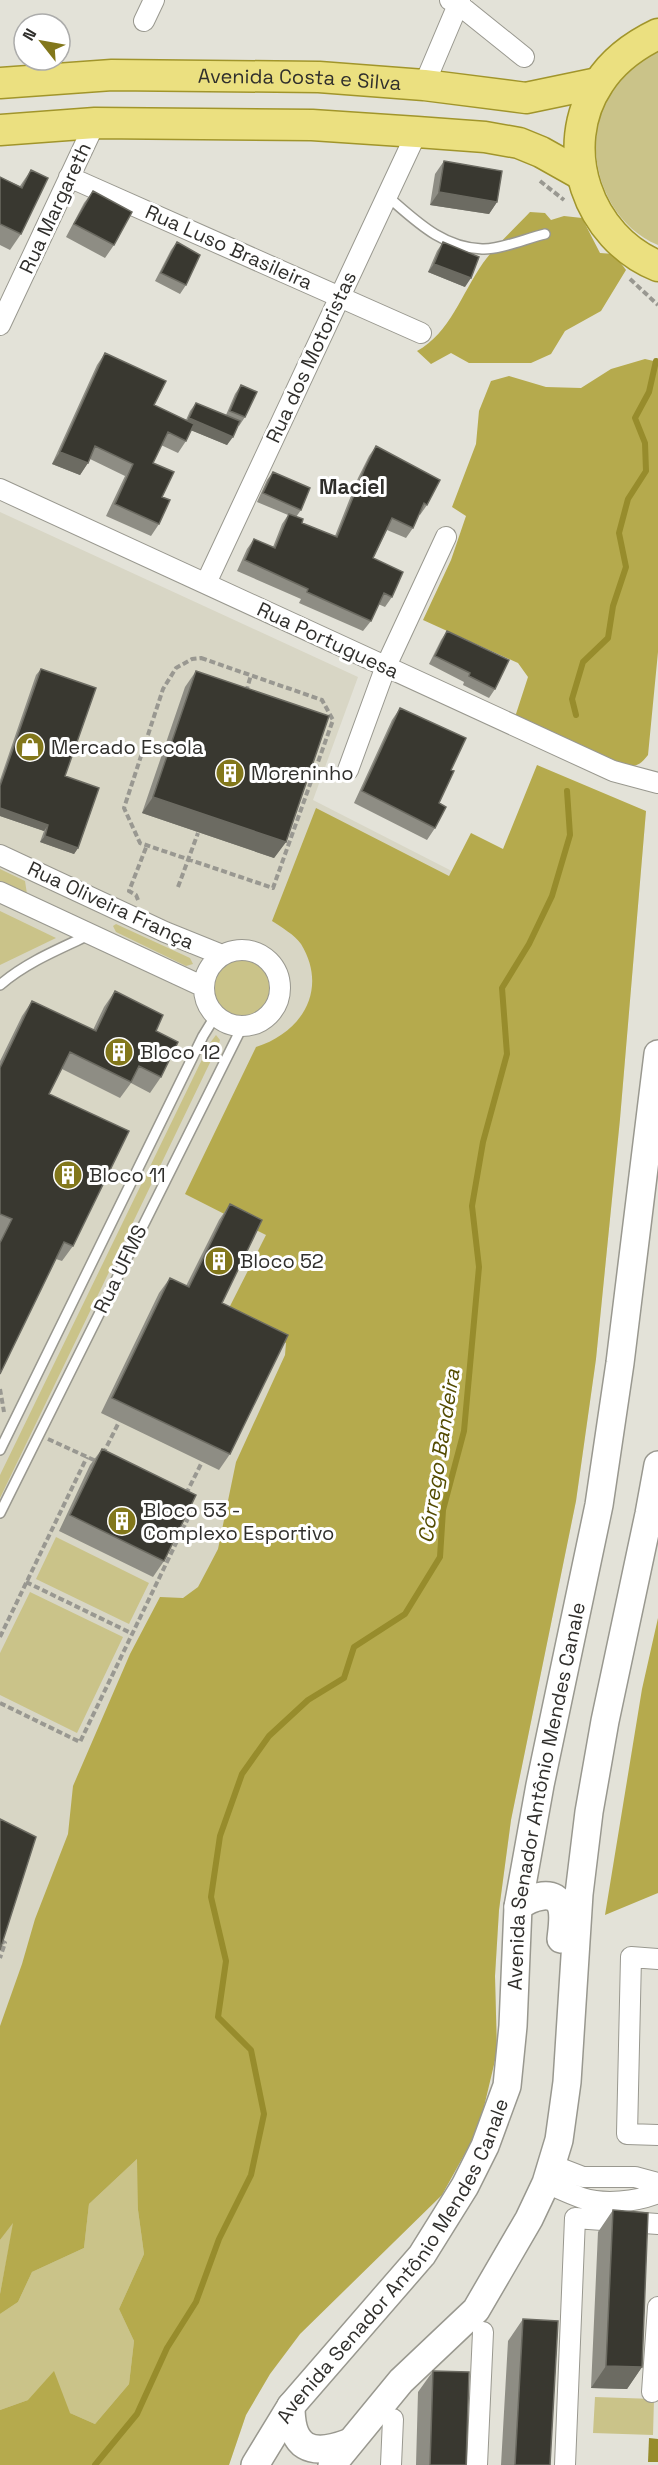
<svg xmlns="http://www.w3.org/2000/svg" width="658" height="2465" font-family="'Space Grotesk',sans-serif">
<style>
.built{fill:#d8d6c5}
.green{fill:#cac389}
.forest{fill:#b5aa4d}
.water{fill:#978c2c}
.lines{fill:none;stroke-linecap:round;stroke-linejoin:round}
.stream{stroke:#978c2c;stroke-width:6}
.service-casing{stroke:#99988f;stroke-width:12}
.minor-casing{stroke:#99988f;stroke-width:22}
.secondary-casing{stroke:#99988f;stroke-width:30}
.primary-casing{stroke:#a1952b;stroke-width:33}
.path{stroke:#999891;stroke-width:4;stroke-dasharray:6 3;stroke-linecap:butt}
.service{stroke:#fff;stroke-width:9}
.minor{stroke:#fff;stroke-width:20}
.secondary{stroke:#fff;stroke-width:27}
.primary{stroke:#ebe080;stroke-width:30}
.wall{fill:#8e8d84}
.shaded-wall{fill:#6c6b62}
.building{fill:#393830;stroke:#6c6b62;stroke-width:1.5}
.labels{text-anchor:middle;stroke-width:6;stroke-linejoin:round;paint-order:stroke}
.street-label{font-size:20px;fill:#302f2c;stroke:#fff}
.poi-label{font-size:20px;fill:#302f2c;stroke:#fff;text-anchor:start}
.neighbourhood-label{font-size:21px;font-weight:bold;fill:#302f2c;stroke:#fff}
.water-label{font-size:21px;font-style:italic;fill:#534b00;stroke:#fff}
</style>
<rect width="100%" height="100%" fill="#e3e2d8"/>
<path class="built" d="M0 512 358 677 313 800 487 889 646 811 620 1119 596 1359 576 1501 511 1820 499 1910 495 1976 497 2052 442 2195 300 2334 270 2374 246 2415 229 2465H0Z"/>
<path class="green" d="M658 51V245C598 220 577 137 615 85 626 70 642 59 658 51Z
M0 869 25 881 27 894 0 882Z
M0 911 56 938 0 965Z
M116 924 190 958 193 964 186 966 116 932 113 926Z
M213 987a29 29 0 1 1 58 0a29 29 0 1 1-58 0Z
M216 1035 220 1040 218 1046 0 1498V1475L210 1043Z
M56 1537 149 1583 129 1624 36 1579Z
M30 1592 123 1637 77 1733 0 1695V1653Z
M138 2158V2210L144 2254 119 2309 134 2341 129 2384 95 2424 70 2413 28 2400 0 2410V2314L18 2302 32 2272 84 2248 89 2204Z
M14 2221 0 2294V2240Z
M595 2397 654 2399 653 2435 593 2433Z"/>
<path class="forest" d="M530 212 545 213 551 220 564 216 582 218 600 253 614 254 626 270 601 311 565 331 551 354 531 363H469L451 353 431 364 417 351C450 333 462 293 483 263 496 245 515 228 530 212Z
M645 359 658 362V652L648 755C644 760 640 765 633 766 614 767 537 726 515 717L528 677 518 663 423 620 451 560 466 516 452 507 476 444 479 411 491 381 509 376 546 387 581 388 611 369Z
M537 765 646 811 620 1119 596 1359 576 1501 511 1820 499 1910 495 1976 497 2052 479 2128 442 2195 300 2334 270 2374 246 2415 229 2465H0V2410L28 2400 54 2371 70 2413 95 2424 129 2384 134 2341 119 2309 144 2254 138 2210 137 2159 89 2204 84 2248 32 2272 18 2302 0 2314V2294L13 2223 0 2240V2026L22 1964 35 1919 68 1834 73 1786 130 1654 160 1597 183 1598 198 1587 207 1570 218 1549 236 1462 285 1355 286 1343 226 1314 266 1235 185 1194 256 1047C301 1033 329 990 301 944 295 935 281 927 272 921L316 808 449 876 471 833 503 849Z
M658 1618V1893L605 1915 642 1689Z"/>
<path class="water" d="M649 2438 658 2439V2462H648Z"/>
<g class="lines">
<path class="stream" d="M576 715 572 699 583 662 608 638 613 606 626 567 619 533 628 499 646 471 645 443 635 418 649 392 656 361
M95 2465 137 2414 167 2348 196 2302 219 2239 251 2175 264 2114 251 2050 218 2017 226 1961 211 1897 220 1836 242 1774 269 1736 308 1700 344 1678 354 1647 405 1614 440 1557 443 1510 464 1431 479 1267 472 1206 483 1142 507 1054 502 988 529 944 552 896 570 835 567 791"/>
<g class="service-casing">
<path id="service" d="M387 196C415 220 442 248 482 249 500 250 527 238 545 234
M0 985C25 963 59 949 89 935
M0 1450 203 1036 216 1015
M0 1513 243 1025"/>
</g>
<g class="minor-casing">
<path id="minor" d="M450 0 458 4 524 57
M144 21 154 0
M424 85 460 0
M69 177 421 333
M0 325 95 123
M0 489 613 771 658 783
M206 583 417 132
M348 770 386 666 446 537
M0 855 165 932 222 955
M0 892 204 987
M204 988a38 38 0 1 1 76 0a38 38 0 1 1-76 0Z
M658 1959 631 1957 627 2134 658 2135
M552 2165 583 2177H635L658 2183
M546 2183C558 2188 570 2194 582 2198 604 2205 636 2202 658 2193
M652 2392 658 2307
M391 2465 393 2419
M477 2465 483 2332
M565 2465 575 2218 658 2224"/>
</g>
<g class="secondary-casing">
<g id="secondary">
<path d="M518 1907C530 1897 557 1887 562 1909 564 1918 562 1929 561 1939"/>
<path d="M291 2406C291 2448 310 2457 348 2443"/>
<path id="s1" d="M255 2465 291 2406 422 2255 465 2186 485 2146 507 2086 513 2026 518 1907 540 1785 599 1505 620 1363 658 1054"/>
<path d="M332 2465 401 2381 476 2310 529 2219 546 2183 559 2140 567 2082 579 1894 589 1812 605 1721 649 1514 658 1465"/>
</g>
</g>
<g class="primary-casing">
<g id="primary">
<path d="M658 34C635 45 613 61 599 83 556 147 588 238 658 266"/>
<path id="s2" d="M0 83 112 75 319 77 424 85 526 98 598 83"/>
<path d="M0 130 95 123 312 125 417 132 485 137 519 143 541 152 582 175"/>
</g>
</g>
<path class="path" d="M540 181 564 200
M630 279 658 305
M201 658 322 700 333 720 273 888 140 843 124 808 163 689 176 668 192 659Z
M246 692 251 675
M178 887 198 833
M138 900 136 895 129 891 147 845
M0 1389 4 1412
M48 1439 96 1461
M103 1454 119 1422
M186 1494 202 1462
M26 1582 133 1634
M0 1637 87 1457
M0 1703 80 1742 193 1508 187 1505
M0 1940 5 1943 0 1958"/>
<use href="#service" class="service"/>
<use href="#minor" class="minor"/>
<use href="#secondary" class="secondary"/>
<use href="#primary" class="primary"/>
</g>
<path class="wall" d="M444 161 497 202 489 214 430 205 435 174Z
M31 170 21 234 10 250 0 245V177L20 186Z
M93 191 114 245 105 258 66 237 84 203Z
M177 242 186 285 180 294 155 281 171 250Z
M443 242 465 287 428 272 437 251Z
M105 353 154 405 186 420 190 411 196 403 226 415 235 394 241 385 245 417 239 426 238 425 227 445 191 430 186 441 178 453 161 445 153 463 162 497 159 524 151 536 106 516 125 476 90 459 80 475 52 464 97 365Z
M376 446 427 505 420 515 419 514 413 528 406 538 387 530 373 558 392 597 385 607 378 604 371 621 363 631 299 603 301 599 237 571 247 549 254 539 273 547 282 524 288 515 257 502 267 480 273 472 301 510 296 517 302 523 335 536 358 478 369 456Z
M447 631 495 689 489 698 463 685 464 682 429 664 441 640Z
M41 669 65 776 78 848 74 854 40 842 44 831 0 816V780L36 675Z
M196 671 286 842 274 858 142 813 185 687Z
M400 708 451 770 439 803 435 828 427 840 354 803 392 720Z
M115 991 156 1031 161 1077 150 1093 131 1083 120 1098 62 1069 49 1094 73 1246 62 1261 56 1259 0 1374V1061L22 1016 32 1001 93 1030 104 1007Z
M230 1204 222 1303 230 1454 219 1470 101 1413 159 1293 170 1278 186 1286 219 1220Z
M102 1449 164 1561 153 1577 59 1531 90 1465Z
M613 2210 642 2367 627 2389 591 2388 598 2232Z
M523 2319 550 2465H501L508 2341Z
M433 2371 466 2465H416L418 2392Z"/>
<path class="shaded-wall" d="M439 192 497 202 489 214 430 205Z
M434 264 471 278 465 287 428 272Z
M189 418 233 437 227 445 183 427Z
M60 452 88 463 80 475 52 464Z
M153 797 286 842 274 858 142 813Z
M0 808 48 825 44 831 0 816Z
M45 836 78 848 74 854 40 842Z
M606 2366 642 2367 627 2389 591 2388Z"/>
<path class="building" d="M444 161 502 171 497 202 439 192Z
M31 170 48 178 21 234 0 224V177L22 188Z
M93 191 132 212 114 245 74 224Z
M177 242 200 255 186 285 161 273Z
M443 242 479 257 471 278 434 264Z
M105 353 166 381 154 405 194 424 186 441 168 432 153 463 174 472 162 497 170 500 159 524 115 504 133 464 95 446 88 463 60 452Z
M241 385 257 392 245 417 230 411Z
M196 403 240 421 233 437 189 418Z
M376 446 440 480 427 505 424 503 413 528 392 518 373 558 403 572 392 597 384 593 371 621 307 592 308 589 245 560 254 539 275 548 289 514 303 519 302 523 337 537 365 468Z
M273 472 310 488 301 510 263 493Z
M447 631 509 660 495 689 469 676 470 673 435 656Z
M41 669 96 688 65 776 99 788 78 848 45 836 48 825 0 808V786Z
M196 671 329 716 286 842 153 797Z
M400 708 466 738 451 770 454 771 439 803 446 807 435 828 362 791Z
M115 991 163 1015 156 1031 178 1042 161 1077 139 1066 131 1082 70 1052 49 1094 129 1131 73 1246 64 1242 0 1374V1243L12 1219 0 1214V1068L32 1001 96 1031Z
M230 1204 262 1220 222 1303 288 1335 230 1454 112 1398 170 1278 189 1287Z
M102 1449 196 1495 164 1561 70 1515Z
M0 1819 36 1837 0 1950Z
M613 2210 648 2213 642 2367 606 2366Z
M523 2319 558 2321 550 2465H515Z
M433 2371 469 2372 466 2465H430Z"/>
<defs>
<g id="shop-disc" transform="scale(1.5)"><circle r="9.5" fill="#82771b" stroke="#fff"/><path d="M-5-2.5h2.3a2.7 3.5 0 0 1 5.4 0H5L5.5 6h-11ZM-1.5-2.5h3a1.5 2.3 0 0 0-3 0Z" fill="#fff"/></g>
<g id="building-disc" transform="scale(1.5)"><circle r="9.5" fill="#82771b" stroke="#fff"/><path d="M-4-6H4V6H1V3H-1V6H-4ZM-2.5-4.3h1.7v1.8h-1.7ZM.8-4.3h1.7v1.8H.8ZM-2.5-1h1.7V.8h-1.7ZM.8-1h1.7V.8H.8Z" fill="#fff"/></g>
</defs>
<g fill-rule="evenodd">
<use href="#shop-disc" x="30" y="747"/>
<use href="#building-disc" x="230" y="773"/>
<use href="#building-disc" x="119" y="1052"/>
<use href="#building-disc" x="68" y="1175"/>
<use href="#building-disc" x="219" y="1261"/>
<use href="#building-disc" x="122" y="1521"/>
</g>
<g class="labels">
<g class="street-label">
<text dy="7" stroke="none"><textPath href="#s2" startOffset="300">Avenida Costa e Silva</textPath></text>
<text transform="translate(55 208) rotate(-65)" y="7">Rua Margareth</text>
<text transform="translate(229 247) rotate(24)" y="7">Rua Luso Brasileira</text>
<text transform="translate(311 357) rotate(-65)" y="7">Rua dos Motoristas</text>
<text transform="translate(328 640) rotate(25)" y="7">Rua Portuguesa</text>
<text transform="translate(111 905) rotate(25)" y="7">Rua Oliveira França</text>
<text transform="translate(120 1269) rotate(-64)" y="7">Rua UFMS</text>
<text dy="7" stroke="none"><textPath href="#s1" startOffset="752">Avenida Senador Antônio Mendes Canale</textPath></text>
<text dy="7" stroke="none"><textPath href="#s1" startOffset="248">Avenida Senador Antônio Mendes Canale</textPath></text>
</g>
<g class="poi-label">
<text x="51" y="754">Mercado Escola</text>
<text x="251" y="780">Moreninho</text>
<text x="140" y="1059">Bloco 12</text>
<text x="89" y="1182">Bloco 11</text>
<text x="240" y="1268">Bloco 52</text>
<text x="143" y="1517">Bloco 53 -<tspan x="143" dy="23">Complexo Esportivo</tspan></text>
</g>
<g class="neighbourhood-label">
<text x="352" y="494">Maciel</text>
</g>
<g class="water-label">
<text transform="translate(439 1456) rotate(-81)" y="7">Córrego Bandeira</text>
</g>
</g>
<g transform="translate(42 42) rotate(301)"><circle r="28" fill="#ffffff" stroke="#acacab" stroke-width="1.5"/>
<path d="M0-4.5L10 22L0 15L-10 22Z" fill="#82771b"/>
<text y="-9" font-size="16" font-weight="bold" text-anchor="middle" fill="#302f2c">N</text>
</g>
</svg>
